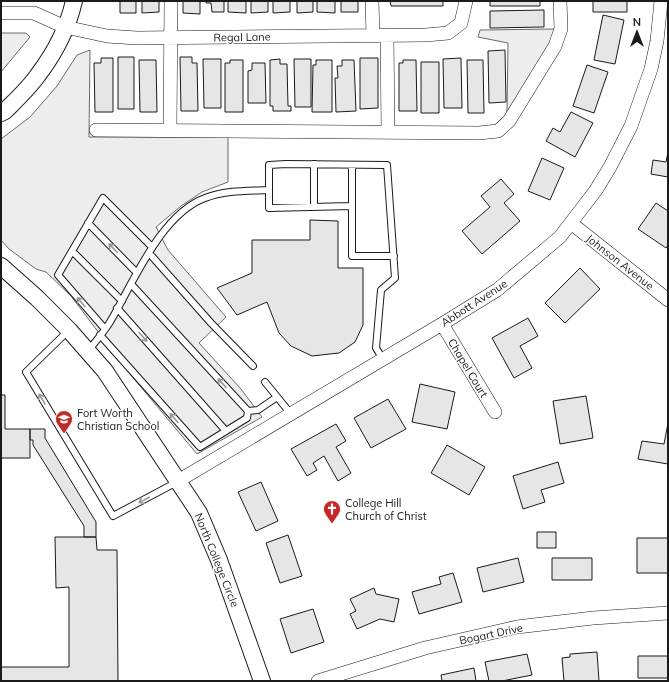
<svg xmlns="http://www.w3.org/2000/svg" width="669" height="682" font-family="Mulish,sans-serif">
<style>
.built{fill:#ededed;stroke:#6a6a6a}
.building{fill:#e6e6e6;stroke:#1a1a1a}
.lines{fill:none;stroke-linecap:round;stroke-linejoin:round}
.service-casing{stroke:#1a1a1a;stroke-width:8}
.minor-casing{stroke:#1a1a1a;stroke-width:14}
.tertiary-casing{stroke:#1a1a1a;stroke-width:18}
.service{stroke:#fff;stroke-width:6}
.minor{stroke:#fff;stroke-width:13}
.tertiary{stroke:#fff;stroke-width:16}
.oneway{stroke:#989898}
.labels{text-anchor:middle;stroke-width:3;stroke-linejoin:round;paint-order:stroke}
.street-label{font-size:11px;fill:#1a1a1a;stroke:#fff}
.poi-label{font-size:11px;fill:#1a1a1a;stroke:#fff;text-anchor:start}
</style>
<rect width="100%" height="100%" fill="#fff"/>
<path class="built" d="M554 29 553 36 548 47 507 112 508 43 478 37 480 30Z
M1 33H26L30 37 1 72Z
M90 50 89 137H228V182L202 192 181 206 156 227 168 250 226 317 199 343 241 389 262 417 197 454 130 374 71 296 46 272 36 269 9 249 1 240V139L30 117 57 86 77 55Z"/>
<path class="building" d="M120 1H136V13H120Z
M142 1H159V12L142 13Z
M183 1H200V14L183 13Z
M206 1H224V12H212L211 3H206Z
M228 1H246V13L228 12Z
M251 1H268V12L251 13Z
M273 1H290V12L273 13Z
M297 1H313V12L297 13Z
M317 1H335V13L317 12Z
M341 1H358V12H341Z
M390 1H443V6H391Z
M490 1H540V6H490Z
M593 1H627V12H593Z
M544 10V27L490 28V11Z
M603 15 624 20 615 64 594 60Z
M505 50 506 102 489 103 488 51Z
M118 57H134V109H118Z
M180 57H192V63H197L198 111H181Z
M101 58H113V112H95L94 63H101Z
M360 58H378V108L360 109Z
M461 58 462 108H444L443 59Z
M203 59H221V108H204Z
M280 59V64H287L288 106H291V111H273V106H270V60Z
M294 59H311V107H295Z
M139 60H156L157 112H140Z
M230 60H243V112H225V63H230Z
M316 60H332V112H312L313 65H316Z
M342 60H354L356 111 336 112 335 78H338L337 66H342Z
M403 60H416L417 111H399V63H403Z
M467 60H483L484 113H468Z
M421 62H439V113H421Z
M252 63H265L266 103H248V71L252 70Z
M587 65 608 72 594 113 573 106Z
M571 112 593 123 575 157 546 141 553 128 560 132Z
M668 152V177L651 174 653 160 666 162Z
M542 158 564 168 550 200 528 191Z
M501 179 514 194 504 203 520 221 482 254 462 231 490 207 481 196Z
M656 203 668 211V245L666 248 638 229Z
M310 220 338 221V268H363V325L355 342 339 353 312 356 291 346 279 333 267 302 237 315 217 288 252 273V240H310Z
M580 268 600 289 565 323 545 303Z
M528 318 538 336 520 346 532 368 514 378 492 338Z
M420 384 455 392 447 429 412 422Z
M1 395H5V429H30V458H1Z
M586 396 593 438 560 444 553 401Z
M388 399 406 429 371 448 354 418Z
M668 423V464L638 459 642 441 664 444Z
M336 424 346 441 336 447 351 473 338 481 324 456 313 463 317 470 307 476 291 449Z
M30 429H45V438L96 522V537H84V526L33 445V440H30Z
M447 445 485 467 469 495 431 473Z
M558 462 564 483 541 490 545 502 523 509 513 476Z
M261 482 278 521 256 531 238 492Z
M537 532H556V548H537Z
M288 535 302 576 280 583 266 543Z
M55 537H96L97 550H117L118 681H1V667H69V587L56 588Z
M637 538H668V573H637Z
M518 558 524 582 483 592 477 568Z
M552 558H592V580H552Z
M453 573 462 602 419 614 412 592 441 584 439 577Z
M374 588 376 594 399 599 394 622 380 619 357 629 350 614 356 611 350 599Z
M313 609 324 642 291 653 280 619Z
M597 652 599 681H564L562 658 570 657V654Z
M527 654 532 675 502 681H489L485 662Z
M638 656H668V678H638Z
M474 668 476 681H442L441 675Z"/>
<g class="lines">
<g class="service-casing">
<path id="service" d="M314 164V207
M269 190V208L352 206V256H394
M352 206V165
M88 223 137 273
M72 251 122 301
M149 253 211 323 253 366
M131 284 248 411
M117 308 226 431
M105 329 58 275 103 198 152 247
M69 330 26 372 113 516 177 482
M100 335 200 447 247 418 248 411
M88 351C95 342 104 332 110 322 133 283 161 214 205 198 225 190 248 191 269 190V165L286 164 387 165 395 278 381 290 376 348 383 359
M265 382 291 414
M248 411 258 410 277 397"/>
</g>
<g class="minor-casing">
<path id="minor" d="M372 1 373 36
M1 13H34L65 27 107 36 137 38 426 35 448 33 461 23 466 1
M387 36 388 131
M96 130 479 133 498 131 509 121 555 46 561 29 560 1
M170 130 171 1
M571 223 668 300
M442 324 495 412
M178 481 442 324 497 290 560 237 596 190 610 167 631 126 651 69 657 41 661 1
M318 681 425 648 517 627 593 618 668 613"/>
</g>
<g class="tertiary-casing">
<path id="tertiary" d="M1 113 5 111C16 100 29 88 38 75 54 54 68 27 74 1
M1 266 37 298 69 330 105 371 199 513 219 560 262 681"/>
</g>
<use href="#service" class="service"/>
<use href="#minor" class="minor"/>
<use href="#tertiary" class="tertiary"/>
</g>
<defs><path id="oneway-shaft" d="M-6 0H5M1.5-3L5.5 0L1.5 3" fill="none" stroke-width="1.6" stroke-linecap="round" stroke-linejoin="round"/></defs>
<g class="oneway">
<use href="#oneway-shaft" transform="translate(113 248) rotate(-134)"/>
<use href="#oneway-shaft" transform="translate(81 302) rotate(-131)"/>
<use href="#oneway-shaft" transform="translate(143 337) rotate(48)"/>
<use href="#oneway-shaft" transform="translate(222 383) rotate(-133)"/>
<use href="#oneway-shaft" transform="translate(42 399) rotate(-121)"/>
<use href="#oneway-shaft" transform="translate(174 418) rotate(-132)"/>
<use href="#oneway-shaft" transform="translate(144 500) rotate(152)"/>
</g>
<defs>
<g id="school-pin" transform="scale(0.9)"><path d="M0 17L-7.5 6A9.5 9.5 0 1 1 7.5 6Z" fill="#c62828" stroke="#fff"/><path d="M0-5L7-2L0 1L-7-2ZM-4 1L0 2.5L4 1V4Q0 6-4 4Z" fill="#fff"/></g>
<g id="church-pin" transform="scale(0.9)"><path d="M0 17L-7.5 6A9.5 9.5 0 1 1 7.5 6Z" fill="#c62828" stroke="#fff"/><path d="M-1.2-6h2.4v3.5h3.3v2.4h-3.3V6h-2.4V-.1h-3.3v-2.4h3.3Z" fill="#fff"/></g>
</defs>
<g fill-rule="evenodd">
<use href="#school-pin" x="64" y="419"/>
<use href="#church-pin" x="332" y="509"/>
</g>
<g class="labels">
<g class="street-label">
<text transform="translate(242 37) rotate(-1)" y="4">Regal Lane</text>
<text transform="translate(620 262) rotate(38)" y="4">Johnson Avenue</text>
<text transform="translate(474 303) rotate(-33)" y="4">Abbott Avenue</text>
<text transform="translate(468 368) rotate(59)" y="4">Chapel Court</text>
<text transform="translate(217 560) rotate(68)" y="4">North College Circle</text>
<text transform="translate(491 634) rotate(-12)" y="4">Bogart Drive</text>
</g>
<g class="poi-label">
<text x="77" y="417">Fort Worth<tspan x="77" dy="13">Christian School</tspan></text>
<text x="345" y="507">College Hill<tspan x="345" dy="13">Church of Christ</tspan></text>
</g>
</g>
<rect width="669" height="682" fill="none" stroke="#1a1a1a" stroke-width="4"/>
<g transform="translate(637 32)" stroke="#ffffff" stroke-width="3" paint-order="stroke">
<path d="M0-3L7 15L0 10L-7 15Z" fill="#1a1a1a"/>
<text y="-6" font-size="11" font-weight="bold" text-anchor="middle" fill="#1a1a1a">N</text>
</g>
</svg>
